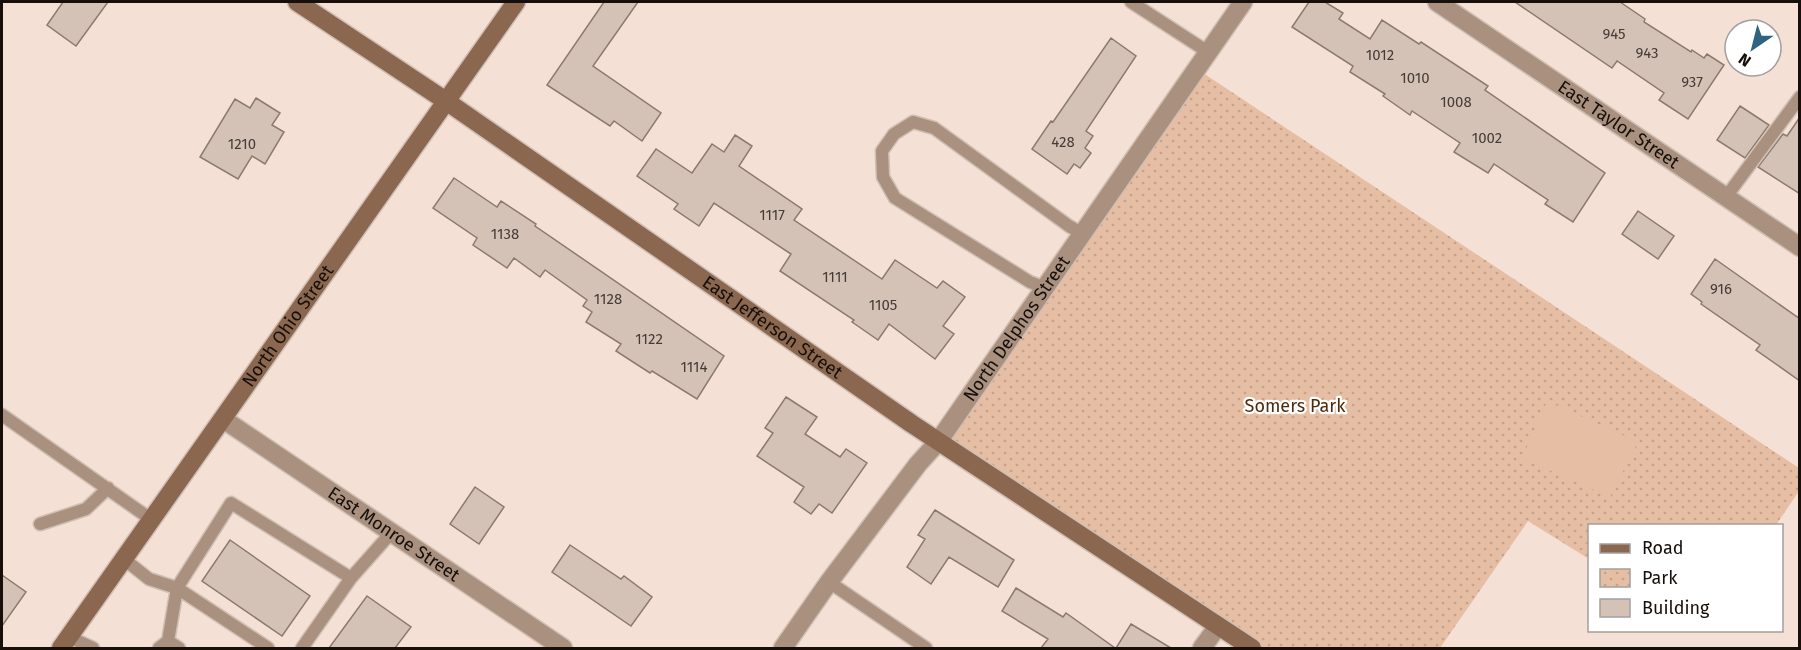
<svg xmlns="http://www.w3.org/2000/svg" width="1801" height="650" font-family="'Fira Sans',sans-serif">
<style>
.park{fill:url(#park-dots)}
.garden{fill:#e6bea4}
.building{fill:#d5c2b6;stroke:#8c7a6f;stroke-width:1.5}
.lines{fill:none;stroke-linecap:round;stroke-linejoin:round}
.lane-casing{stroke:#d0bfb4;stroke-width:15}
.street-casing{stroke:#d0bfb4;stroke-width:21}
.secondary-casing{stroke:#d0bfb4;stroke-width:21}
.lane{stroke:#a9907f;stroke-width:12}
.street{stroke:#a9907f;stroke-width:18}
.secondary{stroke:#8b674f;stroke-width:18}
.labels{text-anchor:middle;stroke-width:4.5;stroke-linejoin:round;paint-order:stroke}
.number-label{font-size:15px;fill:#463c36}
.street-label{font-size:18px;fill:#160f0b;stroke:#fff}
.park-label{font-size:18px;fill:#502a0c;stroke:#fff}
</style>
<defs>
<pattern id="park-dots" width="8" height="8" patternUnits="userSpaceOnUse" patternTransform="scale(1.5)"><rect width="8" height="8" fill="#e6bea4"/><path d="M2 2h.1M6 6h.1" fill="none" stroke="#c5a28c" stroke-width="1.8" stroke-linecap="round"/></pattern>
</defs>
<rect width="100%" height="100%" fill="#f4e0d4"/>
<path class="park" d="M1197 69 1799 468V491L1776 525 1590 526 1589 559 1528 521 1440 648H1251L938 442Z"/>
<path class="garden" d="M1547 401 1638 442 1610 497 1522 458Z"/>
<path class="building" d="M63 2H108L76 46 47 25Z
M604 2H638L593 66 661 113 642 141 614 121 610 126 547 85Z
M1309 2H1325L1343 13 1339 19 1370 39 1382 20 1419 44 1421 42 1488 86 1485 90 1605 173 1573 222 1545 204 1548 200 1494 164 1488 173 1454 152 1460 143 1412 111 1410 115 1383 96 1385 94 1350 72 1353 66 1292 27Z
M1515 2H1620L1645 19 1644 22 1691 52 1692 50 1704 58 1707 54 1724 65 1688 119 1659 100 1664 93 1617 61 1612 68Z
M1111 38 1136 56 1086 131 1093 136 1085 148 1091 153 1080 168 1074 164 1067 174 1032 149 1051 121 1053 122Z
M256 98 280 113 272 125 284 132 265 164 252 156 238 179 200 157 235 99 250 108Z
M1740 106 1769 125 1745 158 1717 140Z
M1800 117V194L1758 167 1783 134 1787 136Z
M735 135 752 146 739 166 802 209 794 220 882 279 895 260 937 288 943 281 965 297 943 326 954 334 935 359 889 324 878 340 852 322 854 320 780 271 791 254 714 203 699 226 674 209 678 204 637 176 656 149 692 173 712 144 724 152Z
M454 178 497 207 501 201 536 224 535 226 724 356 697 399 652 371 650 373 616 351 621 344 586 322 592 312 583 306 587 300 545 270 540 277 514 258 507 268 473 245 477 238 433 208Z
M1638 211 1674 236 1658 259 1622 234Z
M1715 259 1800 319V381L1756 350 1760 345 1701 304 1702 302 1691 294Z
M786 397 817 417 805 434 840 457 846 449 867 463 832 513 819 504 811 514 794 502 804 487 757 456 773 433 765 428Z
M475 487 504 507 479 544 450 524Z
M935 510 1014 560 998 587 949 557 931 584 907 567 925 539 918 535Z
M230 540 310 596 282 636 202 581Z
M570 545 621 579 624 576 652 597 631 626 552 572Z
M2 575 26 592 2 626Z
M1016 588 1063 617 1066 613 1115 648H1041L1048 639 1002 611Z
M367 596 411 627 395 648H329Z
M1131 624 1171 648H1116Z"/>
<g class="lines">
<g class="lane-casing">
<path id="lane" d="M1131 2 1208 52
M1726 197 1800 97
M1045 288 1030 282 895 198 883 177 882 151 894 134 913 122 934 128 1069 226 1083 234
M2 415 152 520
M40 524 86 509 108 488
M124 559 149 579 177 588 268 648
M829 582 926 648
M69 637 93 648
M168 641 179 648
M159 648 168 641 177 588 231 503 351 578
M302 648 351 578 391 533"/>
</g>
<g class="street-casing">
<g id="street">
<path id="s1" d="M1437 2 1800 247"/>
<path id="s2" d="M223 419 563 648"/>
<path id="s3" d="M783 648 829 582 918 464 938 442 1243 2"/>
<path d="M1202 648 1218 626"/>
</g>
</g>
<g class="secondary-casing">
<g id="secondary">
<path id="s4" d="M297 2 446 101 912 424 1252 648"/>
<path id="s5" d="M61 648 516 2"/>
</g>
</g>
<use href="#lane" class="lane"/>
<use href="#street" class="street"/>
<use href="#secondary" class="secondary"/>
</g>
<g class="labels">
<g class="number-label">
<text x="1614" y="39">945</text>
<text x="1647" y="58">943</text>
<text x="1380" y="60">1012</text>
<text x="1415" y="83">1010</text>
<text x="1692" y="87">937</text>
<text x="1456" y="107">1008</text>
<text x="1487" y="143">1002</text>
<text x="1063" y="147">428</text>
<text x="242" y="149">1210</text>
<text x="772" y="220">1117</text>
<text x="505" y="239">1138</text>
<text x="835" y="282">1111</text>
<text x="1721" y="294">916</text>
<text x="608" y="304">1128</text>
<text x="883" y="310">1105</text>
<text x="649" y="344">1122</text>
<text x="694" y="372">1114</text>
</g>
<g class="street-label">
<text dy="6" stroke="none"><textPath href="#s1" startOffset="219">East Taylor Street</textPath></text>
<text dy="6" stroke="none"><textPath href="#s5" startOffset="394">North Ohio Street</textPath></text>
<text dy="6" stroke="none"><textPath href="#s4" startOffset="576">East Jefferson Street</textPath></text>
<text dy="6" stroke="none"><textPath href="#s3" startOffset="396">North Delphos Street</textPath></text>
<text dy="6" stroke="none"><textPath href="#s2" startOffset="206">East Monroe Street</textPath></text>
</g>
<g class="park-label">
<text x="1295" y="412">Somers Park</text>
</g>
</g>
<rect width="1801" height="650" fill="none" stroke="#160f0b" stroke-width="6"/>
<rect x="1588" y="524" width="195" height="108" fill="#ffffff" stroke="#a29f9d" stroke-width="1.5"/>
<rect x="1600" y="544" width="30" height="9" fill="#8b674f" stroke="#a29f9d" stroke-width="1.5"/>
<text x="1642" y="554" font-size="18" fill="#160f0b">Road</text>
<rect x="1600" y="569" width="30" height="18" fill="url(#park-dots)" stroke="#a29f9d" stroke-width="1.5"/>
<text x="1642" y="584" font-size="18" fill="#160f0b">Park</text>
<rect x="1600" y="599" width="30" height="18" fill="#d5c2b6" stroke="#a29f9d" stroke-width="1.5"/>
<text x="1642" y="614" font-size="18" fill="#160f0b">Building</text>
<g transform="translate(1753 48) rotate(215)"><circle r="28" fill="#ffffff" stroke="#a29f9d" stroke-width="1.5"/>
<path d="M0-4.5L10 22L0 15L-10 22Z" fill="#2f637f"/>
<text y="-9" font-size="16" font-weight="bold" text-anchor="middle" fill="#160f0b">N</text>
</g>
</svg>
